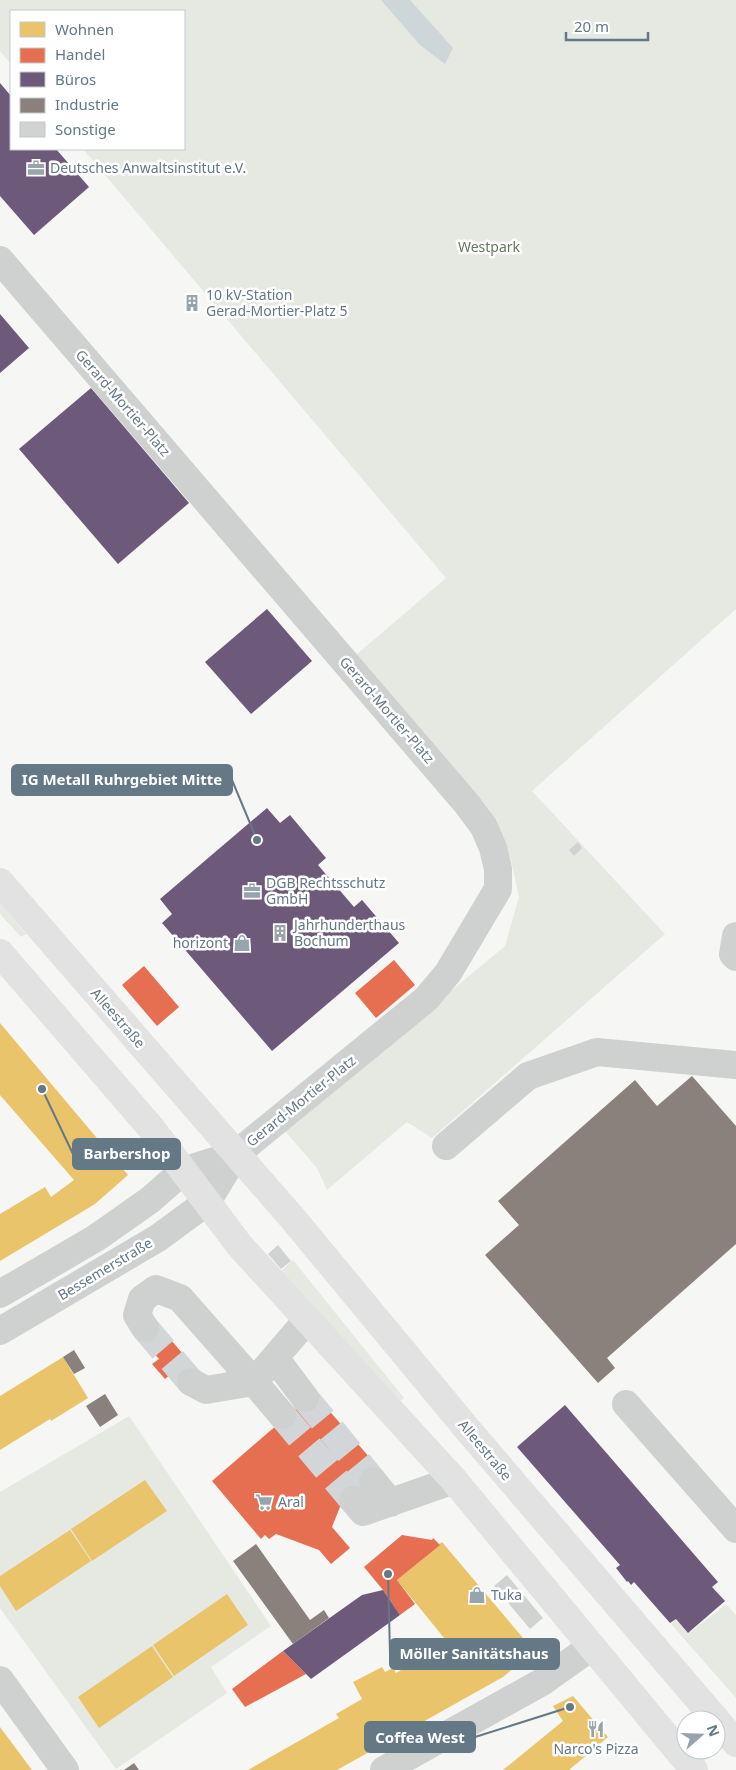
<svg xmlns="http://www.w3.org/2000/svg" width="736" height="1770" font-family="'Noto Sans',sans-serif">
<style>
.green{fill:#e6e9e2}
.water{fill:#cdd6d9}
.homes{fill:#e9c46a}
.shops{fill:#e76f51}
.offices{fill:#6d597a}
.industry{fill:#8a817c}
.building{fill:#d1d2d2}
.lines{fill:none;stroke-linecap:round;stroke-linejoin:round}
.minor-tunnel{stroke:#d2d6d8;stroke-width:28;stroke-dasharray:28 14;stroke-linecap:butt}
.minor{stroke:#cfd1d1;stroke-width:28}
.major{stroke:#e2e2e3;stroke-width:28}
.labels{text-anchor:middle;stroke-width:5;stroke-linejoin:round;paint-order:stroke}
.poi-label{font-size:14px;fill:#647886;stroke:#fff;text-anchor:start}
.park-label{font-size:14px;fill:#65785f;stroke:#fff}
.street-label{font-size:14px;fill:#647886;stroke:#fff}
.leader{fill:none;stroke:#647886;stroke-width:2}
.callout-dot{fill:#647886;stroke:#fff;stroke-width:2}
.callout{fill:#647886;stroke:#647886;stroke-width:2}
.callout-label{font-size:15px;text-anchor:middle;font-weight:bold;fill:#fff}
</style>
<rect width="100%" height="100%" fill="#f6f6f4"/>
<path class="green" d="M0 0H736V609L532 791 665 934 432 1138 407 1122 327 1190 317 1168 284 1130 505 946 519 897 511 860 494 820 486 806 356 655 446 578 83 149H184V11H11V64L0 51Z
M0 903 26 934 21 937 0 914Z
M293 1260 404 1398 399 1402 280 1272Z
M129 1416 271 1626 211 1667 227 1693 116 1769 0 1608V1492Z
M726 1604 736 1615V1698L671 1624 676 1619 688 1634Z"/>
<path class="water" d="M381 0H410L453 48 445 64 420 45Z"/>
<path class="homes" d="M0 1023 128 1175 95 1204 0 1261V1214L45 1187 51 1197 74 1180 0 1095Z
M63 1357 88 1398 51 1421 50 1419 0 1450V1396Z
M145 1480 167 1511 92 1561 71 1529Z
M70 1530 91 1561 16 1611 0 1586V1576Z
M442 1542 534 1651 503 1677 337 1770H248L339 1718 336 1714 362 1699 353 1682 382 1667 385 1672 393 1668 396 1673 446 1644 451 1650 453 1649 397 1580Z
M227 1594 248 1625 174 1676 153 1645Z
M152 1646 173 1677 99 1728 78 1697Z
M573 1696 608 1737 569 1770H503L563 1721 553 1706Z
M0 1727 32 1770H0Z"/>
<path class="shops" d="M194 297 198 301 189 309 186 305Z
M394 960 415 985 376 1018 355 993Z
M144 966 179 1007 157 1026 122 985Z
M154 1320 200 1374 185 1388 172 1373 165 1379 152 1364 159 1359 138 1334Z
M314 1393 382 1472 340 1507 332 1527 350 1548 331 1564 319 1550 276 1534 269 1539 265 1535 261 1539 212 1481Z
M402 1535 432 1540 433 1538 440 1545 397 1580 415 1604 400 1615 383 1590 364 1567Z
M283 1651 306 1674 245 1707 232 1689Z"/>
<path class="offices" d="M0 83 11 96V149H56L89 187 34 235 0 196Z
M0 314 29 348 0 373Z
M91 388 189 503 118 564 19 449Z
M267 609 312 661 251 714 205 662Z
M267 808 280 823 290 815 326 858 318 865 354 907 362 900 399 943 272 1051 162 923 172 914 160 899Z
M565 1405 718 1582 712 1587 725 1601 688 1633 676 1619 670 1623 634 1582 631 1585 628 1581 627 1582 616 1568 620 1565 517 1447Z
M383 1590 400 1615 311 1679 283 1651 362 1595Z"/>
<path class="industry" d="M692 1076 736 1126V1244L607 1358 615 1368 598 1383 485 1255 519 1225 498 1201 635 1080 657 1106Z
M74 1350 85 1368 74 1374 63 1357Z
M105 1394 118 1415 100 1427 86 1406Z
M256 1544 310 1620 324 1610 329 1618 293 1644 233 1561Z
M134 1763 139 1770H124Z"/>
<path class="building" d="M578 842 582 848 574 856 569 850Z
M278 1245 291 1261 281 1269 268 1254Z
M507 1575 543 1618 530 1629 494 1586Z"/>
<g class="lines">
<path class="minor-tunnel" d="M145 1328 191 1382
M305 1398 373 1481
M282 1415 353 1500"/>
<path class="minor" d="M0 260 467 804 484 827 493 848 498 869V889L448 973 426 999 236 1154 207 1202 158 1238 0 1331
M736 936 733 954 736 957
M446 1146 528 1076 597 1052 736 1065
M0 1294 96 1238 150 1200 183 1171 236 1154
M145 1328 137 1315 142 1299 156 1289 180 1298 254 1382 206 1390 191 1382
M275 1358 305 1398
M626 1404 736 1529
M282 1415 254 1382 307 1320
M373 1481 391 1503
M353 1500 363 1512 454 1480
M0 1680 65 1770
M384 1770 542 1682 591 1647"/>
<path class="major" d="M0 882 294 1220 468 1430 736 1743
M0 953 152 1129 240 1246 454 1480 694 1770"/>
</g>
<defs>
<g id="office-bare" transform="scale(1.35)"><path d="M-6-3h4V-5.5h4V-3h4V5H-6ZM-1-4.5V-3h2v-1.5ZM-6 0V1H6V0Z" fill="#97a4ac" stroke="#fff" stroke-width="2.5" paint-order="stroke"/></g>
<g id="building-bare" transform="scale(1.35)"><path d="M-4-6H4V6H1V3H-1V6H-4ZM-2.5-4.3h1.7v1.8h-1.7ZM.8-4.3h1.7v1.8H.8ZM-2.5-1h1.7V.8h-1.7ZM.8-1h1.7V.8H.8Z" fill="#97a4ac" stroke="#fff" stroke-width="2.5" paint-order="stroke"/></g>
<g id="shop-bare" transform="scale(1.35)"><path d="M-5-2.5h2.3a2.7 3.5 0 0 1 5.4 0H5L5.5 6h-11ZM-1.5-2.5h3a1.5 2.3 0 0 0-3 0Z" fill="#97a4ac" stroke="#fff" stroke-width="2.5" paint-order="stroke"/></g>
<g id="supermarket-bare" transform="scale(1.35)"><path d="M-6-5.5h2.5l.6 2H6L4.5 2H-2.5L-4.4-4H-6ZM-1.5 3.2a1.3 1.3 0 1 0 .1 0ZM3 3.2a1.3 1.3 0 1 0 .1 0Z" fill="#97a4ac" stroke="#fff" stroke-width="2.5" paint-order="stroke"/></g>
<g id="restaurant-bare" transform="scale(1.35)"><path d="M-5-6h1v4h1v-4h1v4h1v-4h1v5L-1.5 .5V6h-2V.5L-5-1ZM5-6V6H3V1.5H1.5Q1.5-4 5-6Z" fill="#97a4ac" stroke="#fff" stroke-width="2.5" paint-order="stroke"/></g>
</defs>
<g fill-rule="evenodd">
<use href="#office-bare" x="36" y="168"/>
<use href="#building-bare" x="192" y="303"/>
<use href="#office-bare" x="252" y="891"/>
<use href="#building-bare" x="280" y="933"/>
<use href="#shop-bare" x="242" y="943"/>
<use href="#supermarket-bare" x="264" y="1502"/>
<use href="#shop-bare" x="477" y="1595"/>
<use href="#restaurant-bare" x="596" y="1729"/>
</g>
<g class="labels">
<g class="poi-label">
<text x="50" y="173">Deutsches Anwaltsinstitut e.V.</text>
<text x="206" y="300">10 kV-Station<tspan x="206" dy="16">Gerad-Mortier-Platz 5</tspan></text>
<text x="266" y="888">DGB Rechtsschutz<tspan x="266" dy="16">GmbH</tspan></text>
<text x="294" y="930">Jahrhunderthaus<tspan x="294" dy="16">Bochum</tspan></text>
<text x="228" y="948" text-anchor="end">horizont</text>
<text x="278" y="1507">Aral</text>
<text x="491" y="1600">Tuka</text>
<text x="596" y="1754" text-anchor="middle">Narco's Pizza</text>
</g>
<g class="park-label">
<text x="489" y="252">Westpark</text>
</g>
<g class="street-label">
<text transform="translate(123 403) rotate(49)" y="5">Gerard-Mortier-Platz</text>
<text transform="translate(387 710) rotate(49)" y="5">Gerard-Mortier-Platz</text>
<text transform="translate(118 1018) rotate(49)" y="5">Alleestraße</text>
<text transform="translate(301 1101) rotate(-39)" y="5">Gerard-Mortier-Platz</text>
<text transform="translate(105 1269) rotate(-31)" y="5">Bessemerstraße</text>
<text transform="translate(485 1450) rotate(50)" y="5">Alleestraße</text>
</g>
</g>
<path class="leader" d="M257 840L232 780M42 1089L73 1154M388 1574L390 1654M570 1707L475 1737"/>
<g class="callout-dot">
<circle cx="257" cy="840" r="5"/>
<circle cx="42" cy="1089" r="5"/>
<circle cx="388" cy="1574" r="5"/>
<circle cx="570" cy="1707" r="5"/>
</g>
<g class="callout">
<rect x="12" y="765" width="220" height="30" rx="5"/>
<rect x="73" y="1139" width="107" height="30" rx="5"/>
<rect x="390" y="1639" width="169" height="30" rx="5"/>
<rect x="365" y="1722" width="110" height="30" rx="5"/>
</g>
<g class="callout-label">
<text x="122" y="785">IG Metall Ruhrgebiet Mitte</text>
<text x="127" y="1159">Barbershop</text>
<text x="474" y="1659">Möller Sanitätshaus</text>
<text x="420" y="1743">Coffea West</text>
</g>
<rect x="10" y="10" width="175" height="140" fill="#ffffff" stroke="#c1c9cf"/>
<rect x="20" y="22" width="25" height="15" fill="#e9c46a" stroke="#c1c9cf"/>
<text x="55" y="35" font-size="15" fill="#647886">Wohnen</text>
<rect x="20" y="48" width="25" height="15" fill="#e76f51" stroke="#c1c9cf"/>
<text x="55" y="60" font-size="15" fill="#647886">Handel</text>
<rect x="20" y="72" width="25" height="15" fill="#6d597a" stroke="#c1c9cf"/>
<text x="55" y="85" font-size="15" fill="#647886">Büros</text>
<rect x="20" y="98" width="25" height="15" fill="#8a817c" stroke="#c1c9cf"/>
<text x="55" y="110" font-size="15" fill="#647886">Industrie</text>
<rect x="20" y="122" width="25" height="15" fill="#d1d2d2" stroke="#c1c9cf"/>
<text x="55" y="135" font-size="15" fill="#647886">Sonstige</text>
<g transform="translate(701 1735) rotate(70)"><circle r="24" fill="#ffffff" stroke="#c1c9cf"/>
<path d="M0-4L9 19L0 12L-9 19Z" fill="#97a4ac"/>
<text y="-8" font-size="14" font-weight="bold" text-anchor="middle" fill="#647886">N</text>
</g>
<path d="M566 32v8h82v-8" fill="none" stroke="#647886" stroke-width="2.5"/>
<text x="574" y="32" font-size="15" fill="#647886" stroke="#ffffff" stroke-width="4" paint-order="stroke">20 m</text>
</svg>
